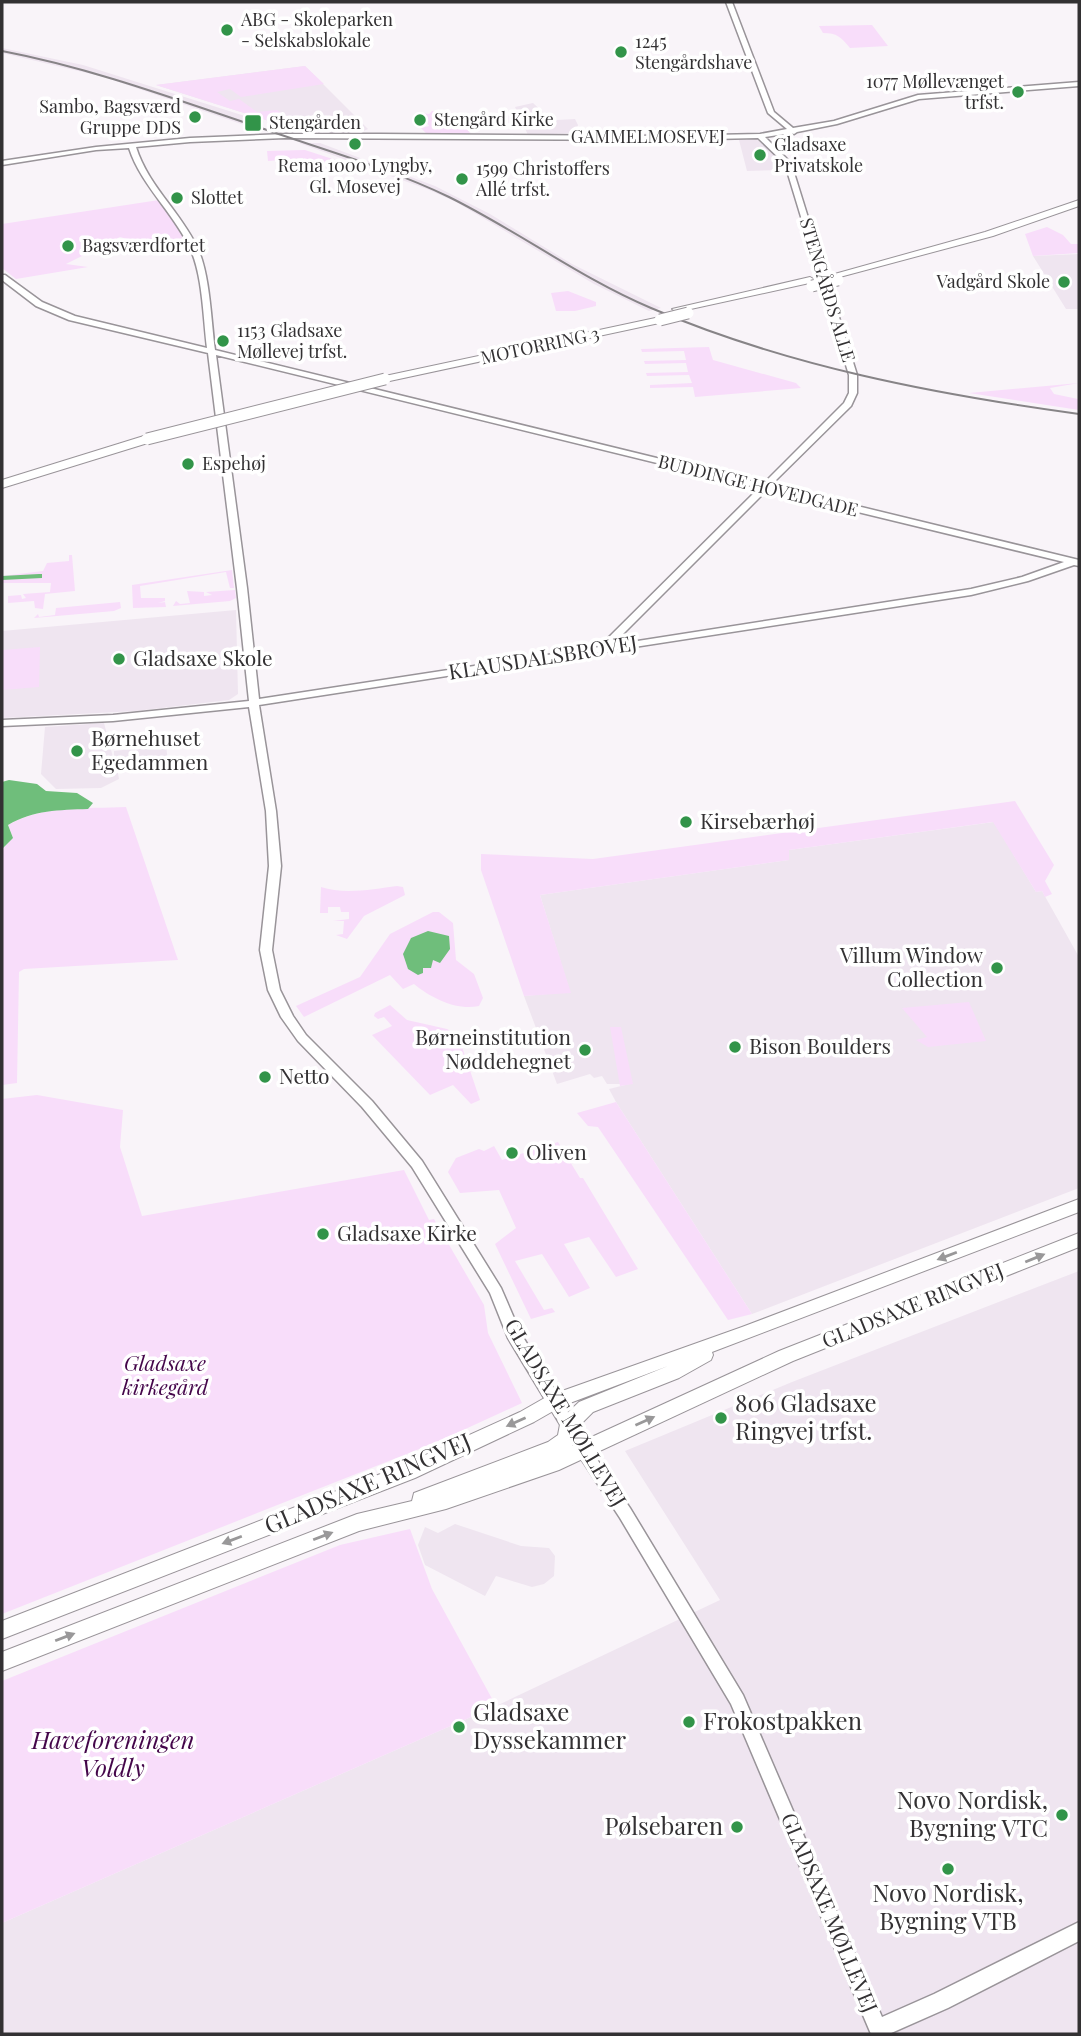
<svg xmlns="http://www.w3.org/2000/svg" width="1081" height="2036" font-family="'Playfair Display',serif">
<style>
.built{fill:#efe5f0}
.green{fill:#f8ddfa}
.water{fill:#6fbe7b}
.lines{fill:none;stroke-linecap:round;stroke-linejoin:round}
.canal{fill:#6fbe7b;fill-rule:evenodd}
.minor-casing{stroke:#999499;stroke-width:3}
.major-casing{stroke:#999499;stroke-width:2}
.highway-casing{stroke:#999499;stroke-width:2}
.minor{fill:#fff;fill-rule:evenodd}
.major{fill:#fff;fill-rule:evenodd}
.highway{fill:#fff;fill-rule:evenodd}
.tram{stroke:#878487;stroke-width:2}
.highway-bridge-casing{stroke:#999499;stroke-width:13;stroke-linecap:butt}
.highway-bridge{stroke:#fff;stroke-width:11}
.oneway{fill:#999899}
.poi-dot{fill:#329449;stroke:#fff;stroke-width:2.5}
.labels{text-anchor:middle;stroke-width:7;stroke-linejoin:round;paint-order:stroke}
.far-poi-label{font-size:18px;fill:#333133;stroke:#fff;text-anchor:start}
.far-street-label{font-size:18px;fill:#333133;stroke:#fff}
.street-label{font-size:21px;fill:#333133;stroke:#fff}
.poi-label{font-size:21px;fill:#333133;stroke:#fff;text-anchor:start}
.park-label{font-size:21px;font-style:italic;fill:#44064a;stroke:#fff}
.near-poi-label{font-size:24px;fill:#333133;stroke:#fff;text-anchor:start}
.near-street-label{font-size:24px;fill:#333133;stroke:#fff}
.near-park-label{font-size:24px;font-style:italic;fill:#44064a;stroke:#fff}
</style>
<rect width="100%" height="100%" fill="#f9f4f9"/>
<path class="built" d="M2 48 83 65 264 122 250 127 104 77 2 53Z
M305 66 368 129 359 133H307L156 85Z
M533 103 545 114 557 120 575 119 578 125 576 133 528 135 515 107Z
M756 139 777 153 784 170 747 171 739 140Z
M299 143H320L435 186 490 214 572 264 661 308 649 311 594 284 456 202 427 189Z
M1079 254V309H1066L1033 256Z
M236 610 238 694 229 700 136 711 2 718V631Z
M104 723 114 761V751L166 745 168 762 117 768 119 779 101 788 56 789 41 774 45 727Z
M994 822 1036 892 1042 891 1079 957V1188L752 1314 616 1102 609 1089 629 1084H607L602 1076 594 1078 590 1074 557 1084 524 996 570 992 540 895 789 860V850Z
M1079 1271V2034H2V1923L496 1706 720 1600 625 1451 792 1382Z
M455 1524 521 1546 549 1548 555 1556 554 1576 544 1584 532 1587 496 1576 485 1596 425 1565 418 1545 425 1527 438 1533Z"/>
<path class="green" d="M872 25 888 46 850 48C841 37 837 33 823 33L819 26Z
M305 66 324 84 241 97 230 89 217 92 230 101 239 99 257 112 277 110 287 117 296 116 307 123 315 121 329 131 307 133 156 85Z
M432 111 464 114 470 134 426 133 421 128 429 126 421 113 429 114Z
M304 150H305L345 163 303 165V158L268 161 267 151Z
M159 200 188 245 158 248 120 237 66 264 88 267 16 279 2 268V224Z
M1047 227 1063 235 1071 244H1079V253L1033 256 1025 234Z
M568 291 596 302V306L575 311H556L551 293Z
M709 347 713 360 796 383 801 388 695 397 693 387 650 388V385L692 383 689 375 647 376 646 373 688 372 686 363 645 364 644 361 686 360 684 351 642 352 641 349Z
M1079 383 1050 388 1054 394 1078 399 1079 410 969 393Z
M69 555H72L75 591 45 594 43 609 35 608 34 601 8 603V596L21 595 22 599 26 598 23 594 50 592 51 583H2V576L43 571 47 563 69 561Z
M232 570 234 588H230L226 572 140 586 141 598H165V601L158 603 165 602 166 607 133 608 132 585Z
M235 590 236 598 230 601 173 606 176 601 180 604 190 603 187 591 204 592V596L212 595 206 592Z
M120 602 121 608 114 611 34 618 38 614 39 617 55 615 56 608Z
M40 647 39 687 2 690V650Z
M1015 801 1054 865 1045 881 1052 894 1045 897 1042 891 1036 892 993 822 789 850V860L540 895 571 993 524 996 481 870V854L593 859Z
M126 807 178 960 24 969 19 972 17 1083 2 1085V849L13 838 8 825C44 805 86 809 126 807Z
M397 886 403 887 405 895 364 916 347 939 336 935 343 934 344 921H333L349 919V912H341L340 907H328V913H320L321 887C344 895 374 889 397 886Z
M433 912H439L453 923 456 960 474 974 483 998 479 1006C457 1011 431 998 414 984L403 989 390 975 304 1017 296 1006 360 977 390 934Z
M969 1002 986 1041 928 1047 916 1040 927 1037 902 1008Z
M390 1005 407 1020 447 1029 458 1035 480 1100 471 1104 453 1085 430 1095 372 1035 392 1026 384 1017 378 1019 374 1016 375 1013Z
M610 1027H621L633 1084 620 1086Z
M37 1095 123 1110 120 1147 142 1216 404 1170 429 1220 434 1219 484 1305 488 1333 522 1403 437 1442 2 1614V1099Z
M616 1102 752 1314 728 1320 598 1127 588 1126 577 1113Z
M558 1142 580 1178H583L638 1269 616 1277 589 1237 564 1244 590 1288 569 1297 542 1254 515 1261 544 1310 552 1308 555 1312 531 1319 495 1244 516 1228 499 1190 460 1193 448 1172 456 1158 479 1149 484 1151 494 1146 502 1160Z
M410 1529 432 1589 496 1706 2 1923V1681L340 1545Z"/>
<path class="water" d="M9 780 37 784 46 791 77 793 93 803 88 809C59 810 34 810 8 825L13 838 2 849V782Z
M428 931 449 936 450 949 440 963 433 960 431 968H423V973L418 975 408 969 403 954 411 938Z"/>
<g class="lines">
<path class="canal" d="M39 574H42V578L2 580V576Z"/>
<g class="minor-casing">
<path id="minor" d="M726 2H732L774 112 793 128 834 121 918 95 1079 82V86L919 99 837 124 797 132 794 134 791 133 765 137 791 163 857 375V393L851 406 771 485 1079 560V566L1074 565 1028 581 971 595 259 705 276 811 281 866 272 950 280 990 293 1016 306 1035 372 1101 422 1161 501 1288 520 1332 588 1446 630 1508 743 1695 882 2017 934 1994 1079 1922V1941L948 2008 889 2034H871L731 1704 620 1518 578 1454 508 1338 490 1293 412 1167 362 1107 298 1041 281 1017 268 990 260 950 269 866 266 811 249 707 113 721 2 726V720L113 715 249 701 237 588 208 353 69 320 36 306 2 280V275H5L42 302 75 316 207 348C203 317 203 274 189 246 172 211 141 185 129 148L96 150 2 165V161L96 147 190 138 285 134H380L665 136 760 134 787 129 768 113ZM285 138 665 140 758 138 785 164 849 375V393L844 403 763 484 215 350C211 320 210 276 198 249 181 212 148 186 136 147L190 142ZM216 355 759 488 599 647 259 699 247 588ZM767 490 1064 562 1022 577 971 589 612 645Z"/>
</g>
<g class="major-casing">
<path id="major" d="M1079 1199V1212L712 1352 713 1355 711 1360 679 1378 593 1412 579 1426 581 1429 572 1446 779 1351 1079 1233V1247L793 1361 559 1470 446 1509 359 1531 2 1671V1652L357 1514 412 1501 414 1493 548 1442 558 1435 561 1419 579 1402 668 1366 562 1406 534 1422 415 1478 2 1639V1621L401 1466 520 1412 548 1396 742 1327Z"/>
</g>
<g class="highway-casing">
<path id="highway" d="M1079 200V206L993 236 836 278 831 275 985 232Z
M810 277 815 280 814 282 677 312 672 309Z
M660 317 666 320 664 322 385 382 379 379 385 376Z
M147 435 151 436V442L2 488V480Z"/>
</g>
<use href="#minor" class="minor"/>
<use href="#major" class="major"/>
<use href="#highway" class="highway"/>
<path class="tram" d="M2 51C91 68 175 99 261 128 324 150 389 168 449 197 518 231 580 278 651 308 787 366 933 394 1079 414"/>
<g class="highway-bridge-casing">
<path id="highway-bridge" d="M812 286 838 280
M660 320 688 313
M147 439 385 379"/>
</g>
<use href="#highway-bridge" class="highway-bridge"/>
</g>
<defs><path id="oneway-solid" d="M-6-.8H1V-3.2L6.5 0L1 3.2V.8H-6Z" transform="scale(1.75)"/></defs>
<g class="oneway">
<use href="#oneway-solid" transform="translate(947 1256) rotate(159)"/>
<use href="#oneway-solid" transform="translate(1035 1258) rotate(-22)"/>
<use href="#oneway-solid" transform="translate(645 1421) rotate(-24)"/>
<use href="#oneway-solid" transform="translate(516 1422) rotate(156)"/>
<use href="#oneway-solid" transform="translate(323 1536) rotate(-21)"/>
<use href="#oneway-solid" transform="translate(232 1540) rotate(159)"/>
<use href="#oneway-solid" transform="translate(65 1637) rotate(-21)"/>
</g>
<g class="poi-dot">
<circle cx="227" cy="30" r="7"/>
<circle cx="621" cy="52" r="7"/>
<circle cx="1018" cy="92" r="7"/>
<circle cx="195" cy="117" r="7"/>
<circle cx="420" cy="120" r="7"/>
<rect x="244" y="114" width="18" height="18" rx="3.5"/>
<circle cx="355" cy="144" r="7"/>
<circle cx="760" cy="155" r="7"/>
<circle cx="462" cy="179" r="7"/>
<circle cx="177" cy="198" r="7"/>
<circle cx="68" cy="246" r="7"/>
<circle cx="1064" cy="282" r="7"/>
<circle cx="223" cy="341" r="7"/>
<circle cx="188" cy="464" r="7"/>
<circle cx="119" cy="659" r="7"/>
<circle cx="77" cy="751" r="7"/>
<circle cx="686" cy="822" r="7"/>
<circle cx="997" cy="968" r="7"/>
<circle cx="735" cy="1047" r="7"/>
<circle cx="585" cy="1050" r="7"/>
<circle cx="265" cy="1077" r="7"/>
<circle cx="512" cy="1153" r="7"/>
<circle cx="323" cy="1234" r="7"/>
<circle cx="721" cy="1418" r="7"/>
<circle cx="689" cy="1722" r="7"/>
<circle cx="459" cy="1727" r="7"/>
<circle cx="1062" cy="1815" r="7"/>
<circle cx="737" cy="1827" r="7"/>
<circle cx="948" cy="1869" r="7"/>
</g>
<g class="labels">
<g class="far-poi-label">
<text x="241" y="26">ABG - Skoleparken<tspan x="241" dy="21">- Selskabslokale</tspan></text>
<text x="635" y="48">1245<tspan x="635" dy="21">Stengårdshave</tspan></text>
<text x="1004" y="88" text-anchor="end">1077 Møllevænget<tspan x="1004" dy="21">trfst.</tspan></text>
<text x="181" y="113" text-anchor="end">Sambo, Bagsværd<tspan x="181" dy="21">Gruppe DDS</tspan></text>
<text x="434" y="126">Stengård Kirke</text>
<text x="269" y="129">Stengården</text>
<text x="774" y="151">Gladsaxe<tspan x="774" dy="21">Privatskole</tspan></text>
<text x="355" y="172" text-anchor="middle">Rema 1000 Lyngby,<tspan x="355" dy="21">Gl. Mosevej</tspan></text>
<text x="476" y="175">1599 Christoffers<tspan x="476" dy="21">Allé trfst.</tspan></text>
<text x="191" y="204">Slottet</text>
<text x="82" y="252">Bagsværdfortet</text>
<text x="1050" y="288" text-anchor="end">Vadgård Skole</text>
<text x="237" y="337">1153 Gladsaxe<tspan x="237" dy="21">Møllevej trfst.</tspan></text>
<text x="202" y="470">Espehøj</text>
</g>
<g class="far-street-label">
<text x="648" y="143">GAMMELMOSEVEJ</text>
<text transform="translate(827 290) rotate(73)" y="6">STENGÅRDS ALLE</text>
<text transform="translate(540 346) rotate(-12)" y="6">MOTORRING 3</text>
<text transform="translate(758 486) rotate(14)" y="6">BUDDINGE HOVEDGADE</text>
</g>
<g class="street-label">
<text transform="translate(543 658) rotate(-9)" y="7">KLAUSDALSBROVEJ</text>
<text transform="translate(913 1306) rotate(-22)" y="7">GLADSAXE RINGVEJ</text>
<text transform="translate(565 1413) rotate(59)" y="7">GLADSAXE MØLLEVEJ</text>
<text transform="translate(829 1913) rotate(67)" y="7">GLADSAXE MØLLEVEJ</text>
</g>
<g class="poi-label">
<text x="133" y="666">Gladsaxe Skole</text>
<text x="91" y="746">Børnehuset<tspan x="91" dy="24">Egedammen</tspan></text>
<text x="700" y="829">Kirsebærhøj</text>
<text x="983" y="963" text-anchor="end">Villum Window<tspan x="983" dy="24">Collection</tspan></text>
<text x="571" y="1045" text-anchor="end">Børneinstitution<tspan x="571" dy="24">Nøddehegnet</tspan></text>
<text x="749" y="1054">Bison Boulders</text>
<text x="279" y="1084">Netto</text>
<text x="526" y="1160">Oliven</text>
<text x="337" y="1241">Gladsaxe Kirke</text>
</g>
<g class="park-label">
<text x="165" y="1371">Gladsaxe<tspan x="165" dy="24">kirkegård</tspan></text>
</g>
<g class="near-poi-label">
<text x="735" y="1412">806 Gladsaxe<tspan x="735" dy="28">Ringvej trfst.</tspan></text>
<text x="473" y="1721">Gladsaxe<tspan x="473" dy="28">Dyssekammer</tspan></text>
<text x="703" y="1730">Frokostpakken</text>
<text x="1048" y="1809" text-anchor="end">Novo Nordisk,<tspan x="1048" dy="28">Bygning VTC</tspan></text>
<text x="723" y="1835" text-anchor="end">Pølsebaren</text>
<text x="948" y="1902" text-anchor="middle">Novo Nordisk,<tspan x="948" dy="28">Bygning VTB</tspan></text>
</g>
<g class="near-street-label">
<text transform="translate(368 1484) rotate(-23)" y="8">GLADSAXE RINGVEJ</text>
</g>
<g class="near-park-label">
<text x="113" y="1749">Haveforeningen<tspan x="113" dy="28">Voldly</tspan></text>
</g>
</g>
<rect width="1081" height="2036" fill="none" stroke="#333133" stroke-width="7"/>
</svg>
